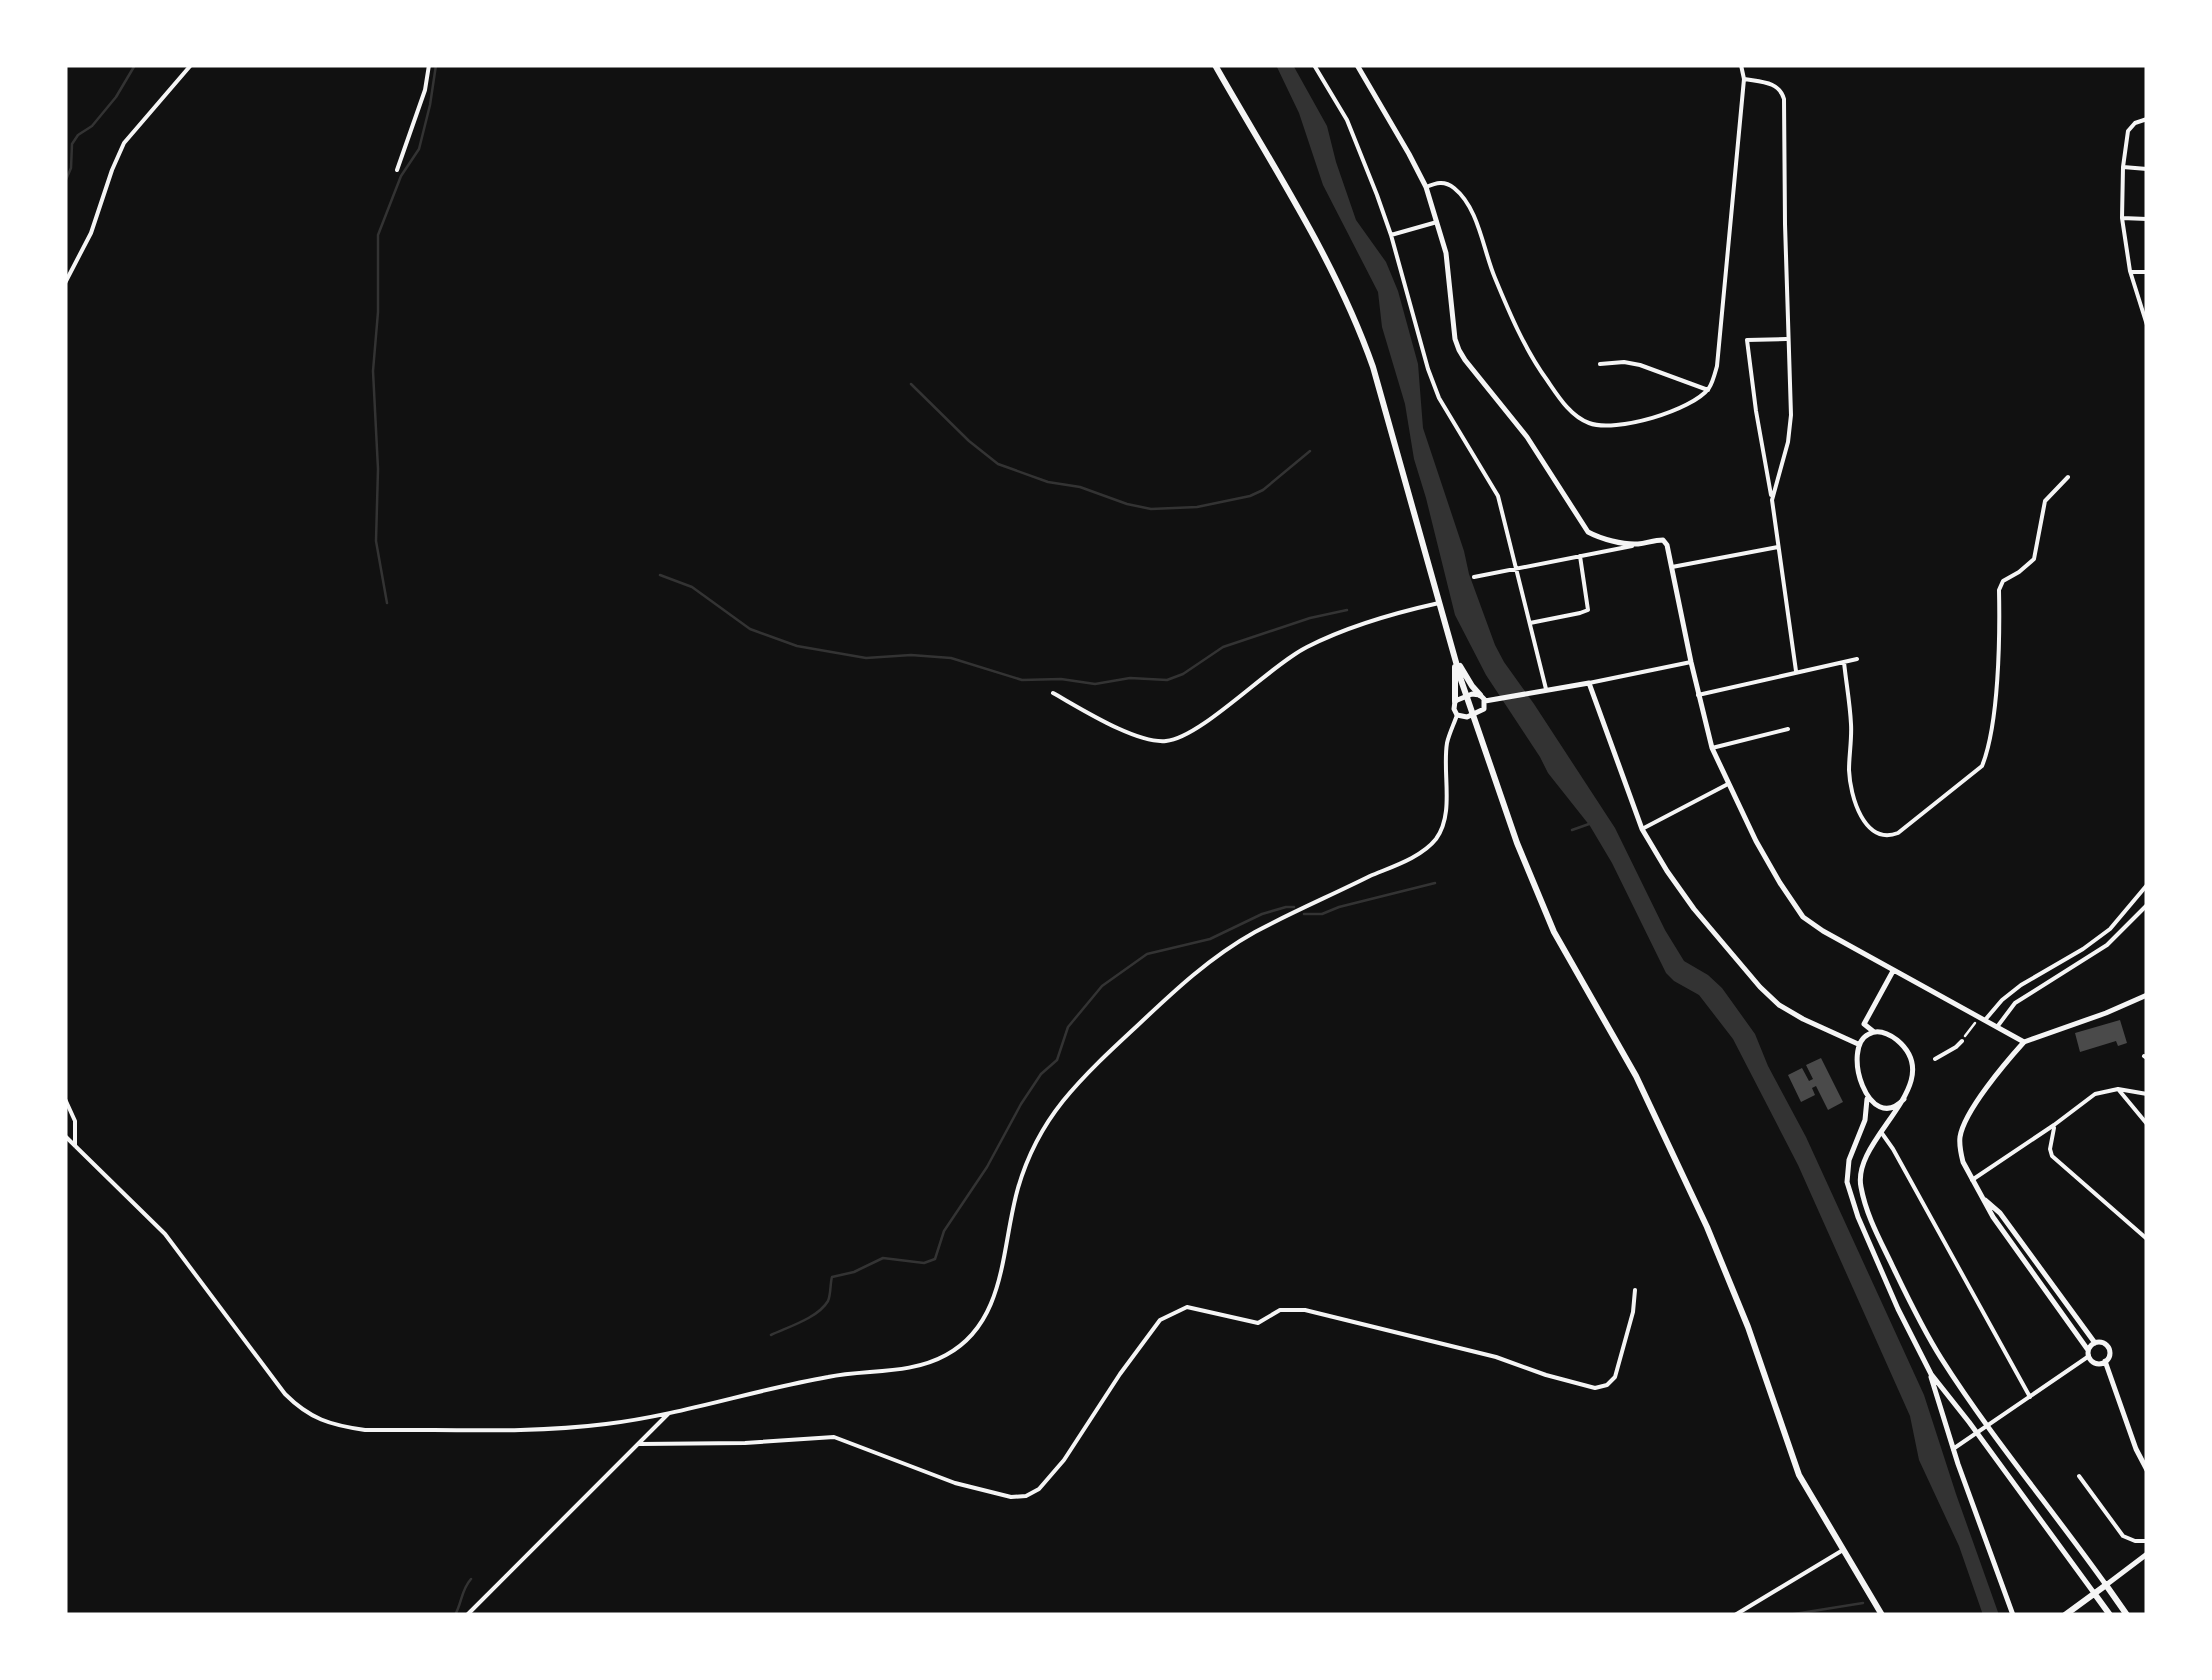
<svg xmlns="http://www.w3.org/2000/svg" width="2212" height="1680" font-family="'Titillium Web',sans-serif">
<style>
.water{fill:#333}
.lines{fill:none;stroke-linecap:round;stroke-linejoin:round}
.stream{stroke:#333;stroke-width:2.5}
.building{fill:#4a4a4a}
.path{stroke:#f5f5f5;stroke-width:2.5}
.minor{stroke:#f5f5f5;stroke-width:4}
.tertiary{stroke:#f5f5f5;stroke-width:5}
.secondary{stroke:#f5f5f5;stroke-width:6}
.primary{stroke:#f5f5f5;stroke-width:6}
</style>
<rect width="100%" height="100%" fill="#111"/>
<path class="water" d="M1276 65H1293L1327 126 1336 162 1356 220 1386 262 1398 291 1418 364 1423 428 1464 551 1469 574 1495 645 1504 662 1534 704 1615 828 1665 930 1684 961 1708 975 1722 988 1755 1034 1768 1066 1806 1137 1924 1395 1956 1494 1999 1615H1983L1959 1546 1919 1460 1910 1416 1798 1165 1733 1039 1699 995 1674 981 1666 973 1612 863 1590 826 1548 773 1540 757 1486 675 1455 615 1426 498 1414 459 1405 404 1382 327 1378 292 1323 185 1299 113Z"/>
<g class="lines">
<path class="stream" d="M65 182 71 168 72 144 78 135 92 126 116 97 135 65
M911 384 969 441 998 464 1048 482 1080 487 1127 504 1151 509 1197 507 1250 496 1263 490 1310 451
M660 575 692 587 750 629 797 646 866 658 911 655 951 658 1022 680 1061 679 1095 684 1130 678 1167 680 1183 674 1223 647 1310 618 1347 610
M387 603 376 541 378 469 373 371 378 312V235L401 176 419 149 430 105 436 65
M1572 830 1589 824
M1304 914H1322L1339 907 1435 883
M771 1335C788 1327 818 1318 828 1301 831 1294 830 1284 832 1277L854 1272 883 1258 924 1263 935 1259 944 1231 987 1167 1021 1104 1041 1074 1057 1060 1068 1027 1102 986 1147 954 1210 939 1262 914 1286 907H1294
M455 1615C462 1603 461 1590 471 1579
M1788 1615 1863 1603"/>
</g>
<path class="building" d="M2120 1020 2127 1043 2118 1046 2116 1041 2080 1052 2075 1033Z
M1821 1058 1843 1102 1828 1110 1816 1086 1812 1088 1815 1095 1801 1102 1788 1075 1802 1068 1809 1081 1813 1079 1806 1065Z"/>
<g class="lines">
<path class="path" d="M1965 1036 1975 1023"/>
<path class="minor" d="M1314 65 1347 120 1377 195 1391 235 1428 369 1439 398 1498 496 1546 689
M1744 79C1760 82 1779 81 1784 99L1785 224 1791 415 1788 442 1772 500 1796 671
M2147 119 2135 123 2128 131 2123 167 2122 218 2130 271 2147 325
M2123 167 2147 169
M397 170 425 90 429 65
M1426 187C1436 183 1444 180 1454 188 1479 208 1483 250 1495 278 1509 312 1525 350 1547 380 1558 396 1570 416 1589 423 1615 433 1692 411 1709 388 1713 382 1715 373 1717 366L1744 79 1741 65
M2122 218 2147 219
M1391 235 1437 222
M2132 272H2147
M65 283 91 233 112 170 124 143 191 65
M1600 364 1624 362 1640 365 1708 390
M1771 495 1756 411 1747 340 1786 339
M1672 567 1778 547
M1474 577 1632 546
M1530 623 1580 613 1588 610 1580 556
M1844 662C1846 682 1850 703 1851 724 1852 739 1849 755 1849 770 1850 796 1864 846 1898 833L1982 766C1999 724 2000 637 1999 590L2003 581 2019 572 2034 559 2045 501 2068 477
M1589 683 1691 662
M1053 693C1080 708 1136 744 1166 741 1201 738 1269 666 1307 647 1348 626 1394 613 1439 603
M1698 695 1857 659
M1712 748 1788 729
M1642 829 1728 784
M1985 1020 2002 1000 2021 985 2083 949 2110 929 2147 885
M1997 1027 2015 1003 2107 945 2147 905
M2144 1056 2147 1058
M1935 1059 1956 1047 1962 1041
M2118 1089 2147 1124
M65 1099 75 1121V1146
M2054 1128 2050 1149 2052 1156 2147 1239
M1881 1132 1893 1149 2030 1397
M65 1136 165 1234 285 1394C310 1419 330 1425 365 1430 445 1429 527 1434 606 1424 681 1415 753 1390 828 1377 867 1369 910 1375 946 1355 1007 1322 1001 1247 1018 1188 1027 1157 1043 1126 1063 1101 1085 1074 1111 1050 1137 1026 1174 991 1210 957 1255 932 1292 912 1332 895 1370 876 1391 867 1421 858 1436 839 1455 813 1442 773 1447 743 1449 734 1454 724 1457 715
M1972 1180 2054 1125 2095 1094 2118 1089 2147 1094
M640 1444 745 1443 834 1437 955 1483 1011 1497 1026 1496 1039 1489 1064 1460 1120 1374 1160 1320 1187 1307 1258 1323 1280 1310H1305L1496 1357 1546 1375 1595 1388 1607 1385 1615 1377 1633 1312 1635 1290
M1953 1449 2089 1356
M2079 1476 2123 1536 2135 1541H2147
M467 1615 668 1414
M1735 1615 1843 1550"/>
<path class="tertiary" d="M1357 65 1409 154 1426 187 1446 253 1455 339 1459 350 1465 360 1527 437 1588 532C1601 539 1623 545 1638 544 1647 543 1654 540 1663 540L1667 545 1691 662 1712 748 1756 841 1780 883 1803 917 1823 931 2024 1042
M1472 694 1480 695 1484 699V709L1467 717 1457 715 1454 709 1455 701Z
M1485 701 1589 683 1642 829 1667 871 1694 909 1760 987 1779 1005 1803 1019 1858 1044
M1874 1032 1864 1024 1893 971
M2024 1042C2006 1062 1964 1111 1960 1137 1959 1145 1961 1154 1963 1162L1993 1217 2088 1350
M2024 1042 2106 1013 2147 995
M1867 1099 1865 1120 1849 1160 1847 1182 1858 1217 1898 1309 1931 1374 1969 1422 2094 1593
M1904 1099C1869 1137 1840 1047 1869 1034 1878 1029 1889 1034 1897 1040 1950 1084 1851 1138 1861 1187 1866 1215 1880 1240 1892 1265 1907 1296 1922 1328 1941 1358 1991 1437 2052 1509 2106 1585L2147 1554
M1985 1200 2000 1213 2095 1343
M2088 1353a11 11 0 1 1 22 0a11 11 0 1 1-22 0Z
M2105 1361 2136 1449 2147 1470
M1931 1377 1958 1464 2013 1615"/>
<path class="secondary" d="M2094 1593 2110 1615
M2065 1615 2106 1585 2127 1615"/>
<path class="primary" d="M1215 65C1271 164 1335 259 1373 367L1461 680 1517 843 1554 932 1636 1076 1707 1227 1748 1327 1799 1475 1882 1615
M1460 666 1472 686 1480 695
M1455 667V701"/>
</g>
<rect width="2212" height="1680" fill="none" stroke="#ffffff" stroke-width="135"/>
</svg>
